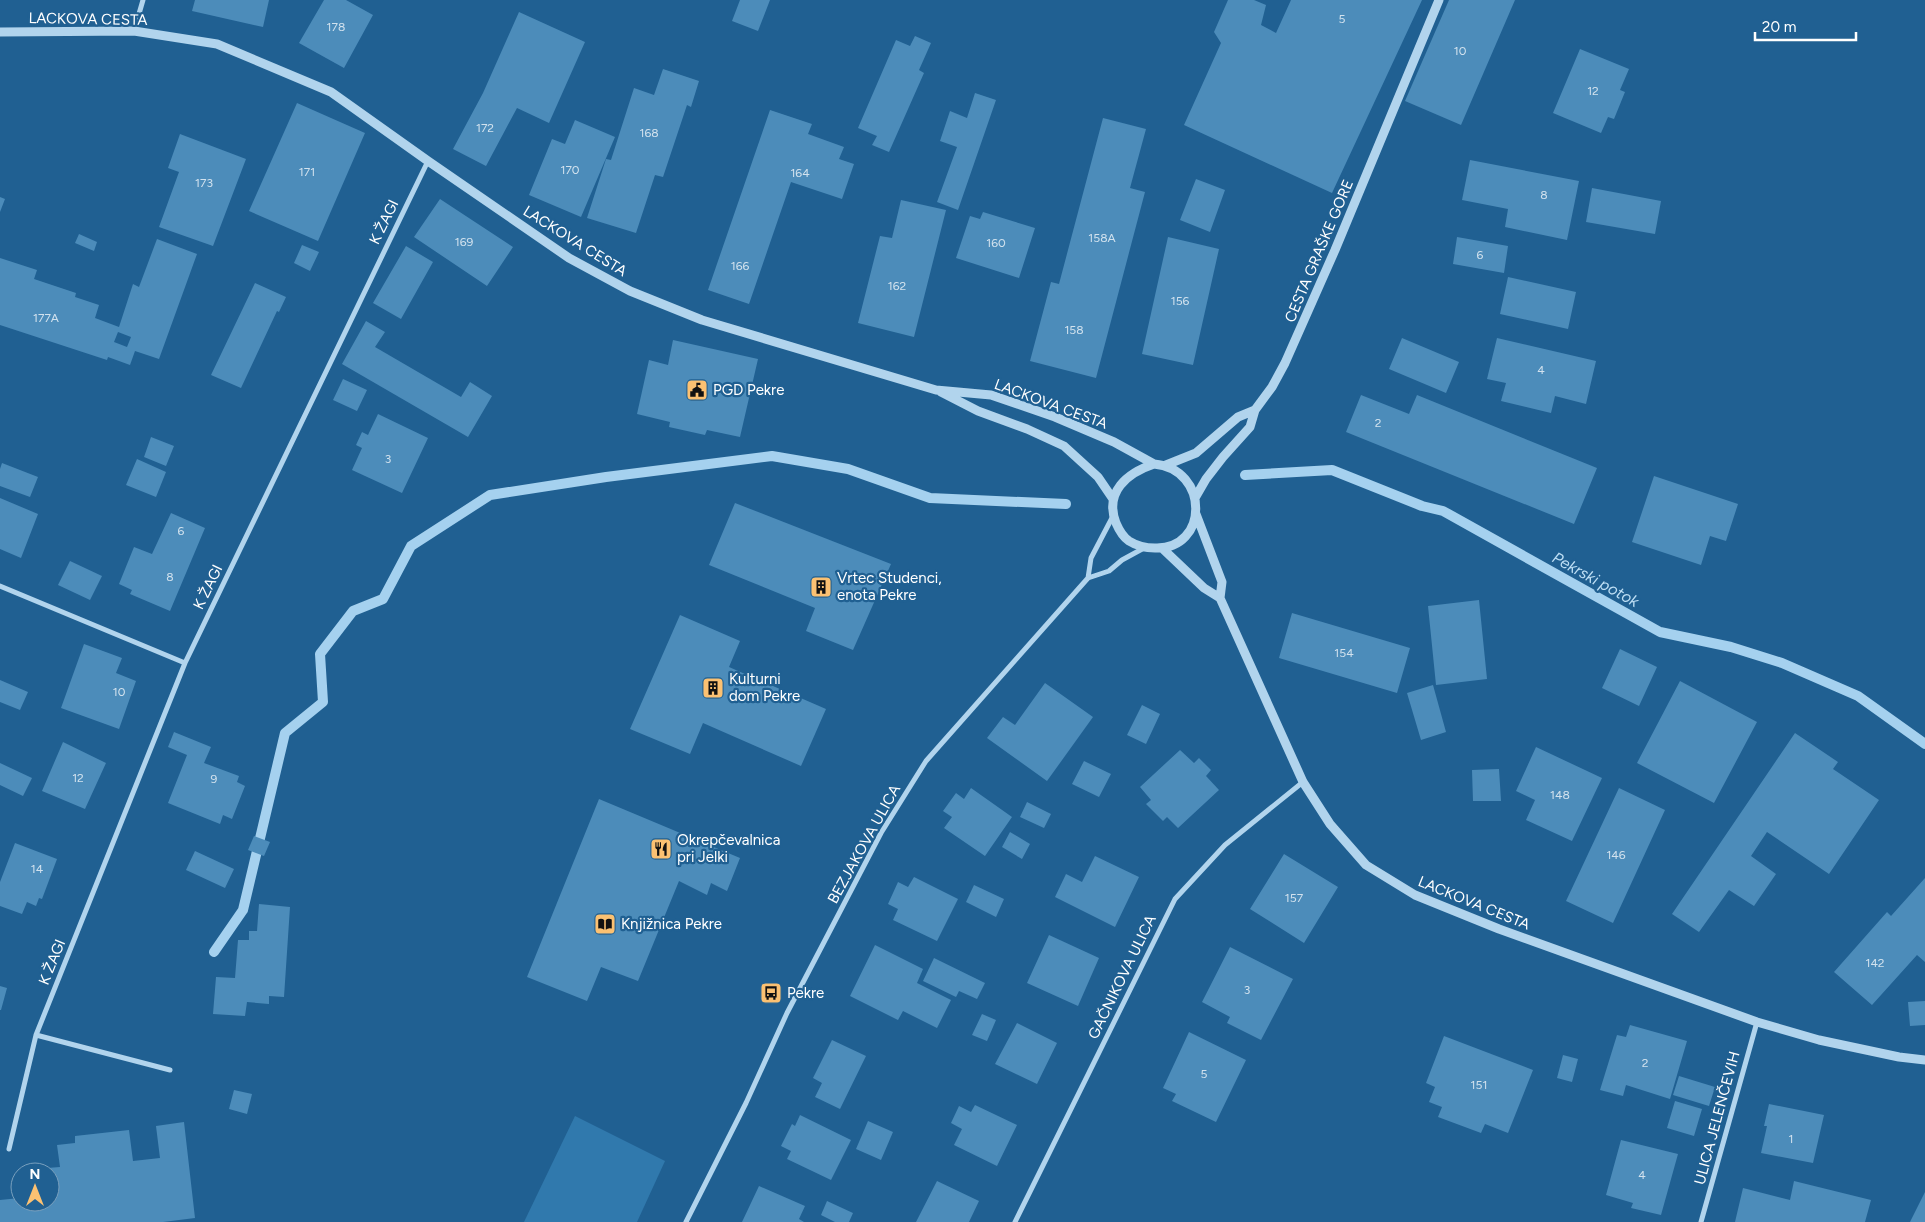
<svg xmlns="http://www.w3.org/2000/svg" width="1925" height="1222" font-family="Figtree,sans-serif">
<style>
.green{fill:#3079ad}
.lines{fill:none;stroke-linecap:round;stroke-linejoin:round}
.stream{stroke:#a5d1ef;stroke-width:10}
.building{fill:#4c8cba;fill-rule:evenodd}
.minor{stroke:#b1d4ed;stroke-width:5}
.tertiary{stroke:#b1d4ed;stroke-width:9}
.labels{text-anchor:middle;stroke-width:4.5;stroke-linejoin:round;paint-order:stroke}
.number-label{font-size:12px;fill:#d2e2ee}
.street-label{font-size:15px;fill:#fff;stroke:#206092}
.poi-label{font-size:15px;fill:#fff;stroke:#206092;text-anchor:start}
.water-label{font-size:16px;font-style:italic;fill:#bddef4;stroke:#206092}
</style>
<rect width="100%" height="100%" fill="#206092"/>
<path class="green" d="M575 1116 665 1161 637 1222H524Z"/>
<g class="lines">
<path class="stream" d="M1245 475 1332 470 1422 506 1443 511 1660 632 1731 647 1782 663 1858 696 1925 744
M214 952 243 910 285 733 323 702 320 654 353 611 383 599 411 546 490 495 606 477 772 456 848 469 930 498 1066 504"/>
</g>
<path class="building" d="M195 0H269L263 27 192 11Z
M324 0H346L373 15 344 68 299 43Z
M740 0H770L758 31 732 21Z
M1228 0H1254L1266 5 1261 25 1276 33 1291 0H1422L1332 193 1184 125 1221 43 1214 32Z
M1449 0H1515L1461 125 1405 101Z
M519 12 585 42 549 123 517 108 486 166 453 149 483 93Z
M915 36 931 43 919 70 924 73 889 152 872 145 877 136 858 128 896 40 910 46Z
M1580 49 1629 69 1620 90 1625 92 1614 119 1608 117 1601 133 1553 113Z
M663 69 699 81 691 107 687 105 663 177 655 175 636 233 587 218 606 159 611 160 634 88 654 95Z
M975 93 996 100 958 210 937 202 957 147 940 141 950 111 967 118Z
M297 103 365 133 318 241 249 211Z
M770 110 812 124 808 134 844 147 839 159 854 164 842 199 791 182 749 304 708 290Z
M1103 118 1146 129 1130 188 1145 192 1096 378 1030 361 1051 282 1059 284Z
M575 120 615 137 581 217 529 195 552 139 565 144Z
M180 134 246 159 213 246 159 227 179 172 168 168Z
M1470 160 1579 181 1567 240 1505 227 1508 209 1462 200Z
M1196 179 1225 190 1210 232 1180 220Z
M1592 188 1661 201 1655 234 1586 222Z
M0 197 5 199 0 212Z
M440 199 513 247 487 286 414 237Z
M901 200 946 210 914 337 858 323 880 236 892 238Z
M983 212 1035 228 1019 278 956 258 970 216 980 219Z
M79 234 97 242 94 251 75 243Z
M1168 237 1219 249 1193 365 1142 354Z
M1457 237 1508 246 1504 273 1453 264Z
M157 239 197 254 159 359 135 351 130 365 108 357 107 360 0 325V258L37 270 34 279 76 293 75 297 99 305 95 318 119 327 133 284 139 287ZM118 332 131 337 127 347 114 342Z
M302 245 319 252 310 271 294 263Z
M406 246 433 262 401 319 373 303Z
M1508 277 1576 292 1568 329 1500 314Z
M255 283 286 297 279 312 277 311 241 388 211 375Z
M366 321 385 332 375 347 461 397 470 382 492 396 468 437 342 364Z
M1402 338 1459 362 1446 393 1389 369Z
M1497 338 1596 361 1586 404 1555 396 1551 413 1501 401 1506 383 1487 379Z
M673 340 758 359 740 437 707 430 705 435 669 427 670 422 637 414 649 360 668 365Z
M343 379 367 390 357 411 333 400Z
M1361 395 1409 414 1417 395 1597 468 1574 524 1346 432Z
M378 414 428 438 402 493 352 470 362 448 356 445 362 432 368 435Z
M151 437 174 446 166 466 144 457Z
M137 459 166 472 156 497 126 485Z
M2 463 38 477 30 497 0 486V469Z
M1654 476 1738 504 1726 541 1710 536 1701 565 1632 542Z
M0 498 38 514 21 558 0 549Z
M735 503 891 564 853 650 806 631 815 608 709 565Z
M171 513 205 528 170 611 130 594 132 590 119 584 134 547 152 554Z
M70 561 102 576 90 600 58 585Z
M1479 600 1487 679 1436 685 1428 606Z
M1292 613 1410 648 1397 693 1279 658Z
M680 615 740 641 729 667 826 709 801 766 703 723 690 754 630 729Z
M84 644 122 658 116 673 136 681 119 729 61 708Z
M1620 649 1657 667 1639 706 1602 688Z
M0 680 28 692 20 710 0 702Z
M1680 681 1757 722 1714 803 1637 763Z
M1045 683 1093 717 1047 781 987 738 1003 717 1015 725Z
M1433 685 1446 732 1421 740 1407 693Z
M1142 705 1160 714 1146 744 1127 735Z
M174 732 211 747 204 763 239 776 237 782 245 786 232 819 223 815 220 824 168 803 187 755 168 747Z
M1795 733 1838 762 1833 769 1879 800 1829 874 1767 832 1751 856 1776 874 1754 906 1729 890 1699 932 1672 914Z
M63 742 106 763 85 809 42 791Z
M1536 747 1602 778 1572 841 1526 820 1535 800 1516 791Z
M1180 750 1194 763 1199 758 1211 770 1206 776 1219 790 1178 828 1167 817 1163 821 1146 804 1151 800 1140 787Z
M1084 761 1111 774 1099 797 1072 784Z
M0 763 32 778 23 796 0 785Z
M1499 769 1501 801H1473L1472 770Z
M971 788 1012 817 985 856 944 828 952 817 943 811 956 793 964 799Z
M1619 788 1665 810 1613 923 1566 901Z
M599 799 740 858 727 891 711 883 707 895 679 881 638 981 601 967 587 1001 527 977Z
M1027 802 1051 814 1044 828 1020 817Z
M1010 832 1030 844 1022 859 1002 847Z
M254 836 270 842 264 856 248 850Z
M15 843 57 859 42 899 39 898 36 906 27 902 22 914 0 906V882Z
M195 851 234 869 225 888 186 870Z
M1284 854 1338 887 1304 943 1250 909Z
M1095 856 1139 877 1115 927 1055 897 1066 874 1082 882Z
M914 877 958 899 937 941 893 920 898 909 888 904 898 882 908 887Z
M1925 878V962L1917 955 1872 1005 1834 972 1887 912 1891 916Z
M974 885 1004 899 996 917 966 902Z
M259 904 290 907 284 997 269 996V1004L247 1002 245 1016 213 1014 216 977 235 978 238 940H249V931H257Z
M1049 935 1099 958 1078 1006 1027 983Z
M875 945 923 969 917 983 951 1000 937 1028 903 1011 898 1020 850 996Z
M1230 947 1293 979 1261 1040 1227 1023 1230 1017 1202 1002Z
M934 958 985 983 977 999 959 991 956 997 923 981Z
M0 986 7 988 1 1010H0Z
M1925 1001V1025L1910 1026 1908 1002Z
M982 1014 996 1020 987 1041 972 1035Z
M1017 1023 1057 1043 1037 1084 995 1064Z
M1630 1025 1687 1041 1670 1099 1626 1085 1623 1096 1600 1090 1617 1035 1626 1037Z
M1189 1032 1246 1060 1216 1122 1172 1101 1176 1094 1163 1088Z
M1444 1036 1533 1070 1508 1133 1485 1124 1481 1133 1438 1117 1442 1107 1429 1102 1435 1087 1426 1083Z
M832 1040 866 1056 840 1109 815 1097 822 1083 813 1078Z
M1563 1055 1578 1059 1572 1082 1557 1078Z
M1679 1076 1715 1087 1709 1106 1673 1095Z
M234 1090 252 1094 247 1114 229 1109Z
M1675 1101 1702 1109 1694 1136 1667 1128Z
M1769 1104 1824 1115 1813 1163 1761 1153 1767 1126H1764Z
M975 1105 1017 1125 997 1166 954 1145 962 1129 951 1123 959 1106 971 1112Z
M800 1115 851 1140 831 1180 787 1159 791 1151 781 1146 792 1124 795 1126Z
M868 1121 893 1132 881 1160 856 1149Z
M184 1122 195 1218 163 1222H0V1200L20 1198V1202H50V1172H35L34 1169 60 1167 57 1145 75 1143V1136L129 1130 133 1161 160 1158 156 1126Z
M1621 1140 1678 1154 1661 1215 1631 1208 1633 1203 1606 1195Z
M937 1181 979 1201 969 1222H916Z
M1794 1181 1871 1200 1865 1222H1735L1743 1188 1790 1200Z
M759 1186 805 1206 799 1219 804 1222H742Z
M1925 1192V1222H1910Z
M827 1201 853 1213 849 1222H835L821 1215Z"/>
<g class="lines">
<path class="minor" d="M134 31 143 0
M1088 578 1109 571 1122 560 1144 548
M0 586 185 663
M36 1035 170 1070
M9 1149 36 1035 185 663 428 161
M686 1222 746 1103 787 1013 881 833 926 761 1088 578 1091 558 1113 516
M1015 1222 1175 899 1225 845 1303 782
M1701 1222 1757 1022"/>
<path class="tertiary" d="M0 32 134 31 217 44 331 92 428 161 569 258 630 291 702 320 936 390 991 395 1055 417 1114 442 1154 464
M941 392 978 411 1027 429 1064 446 1098 477 1113 499
M1154 464C1210 469 1209 550 1155 548 1145 548 1137 546 1129 541 1123 537 1119 530 1116 523 1104 492 1127 473 1154 464Z
M1166 465 1196 453 1238 417 1255 410 1272 387 1285 363 1335 250 1439 0
M1195 498 1206 479 1223 457 1250 427 1255 410
M1196 514 1222 582 1220 598 1303 782 1330 824 1366 865 1415 895 1499 929 1757 1022 1819 1040 1899 1057 1925 1060
M1163 549 1204 588 1220 598"/>
</g>
<defs>
<g id="civic-square" transform="scale(1.125)"><rect x="-9" y="-9" width="18" height="18" rx="4" fill="#fbc172" stroke="#206092"/><path d="M-.6-6.5H3V-4.5H.6V-3L4-1V1h2V6H-6V1h2V-1L-.6-3ZM-1.2 2.5V6h2.4V2.5Z" fill="#111"/></g>
<g id="building-square" transform="scale(1.125)"><rect x="-9" y="-9" width="18" height="18" rx="4" fill="#fbc172" stroke="#206092"/><path d="M-4-6H4V6H1V3H-1V6H-4ZM-2.5-4.3h1.7v1.8h-1.7ZM.8-4.3h1.7v1.8H.8ZM-2.5-1h1.7V.8h-1.7ZM.8-1h1.7V.8H.8Z" fill="#111"/></g>
<g id="restaurant-square" transform="scale(1.125)"><rect x="-9" y="-9" width="18" height="18" rx="4" fill="#fbc172" stroke="#206092"/><path d="M-5-6h1v4h1v-4h1v4h1v-4h1v5L-1.5 .5V6h-2V.5L-5-1ZM5-6V6H3V1.5H1.5Q1.5-4 5-6Z" fill="#111"/></g>
<g id="library-square" transform="scale(1.125)"><rect x="-9" y="-9" width="18" height="18" rx="4" fill="#fbc172" stroke="#206092"/><path d="M-6-4Q-3-5.5-.7-3.5V5Q-3 3-6 4ZM6-4Q3-5.5 .7-3.5V5Q3 3 6 4Z" fill="#111"/></g>
<g id="bus-square" transform="scale(1.125)"><rect x="-9" y="-9" width="18" height="18" rx="4" fill="#fbc172" stroke="#206092"/><path d="M-5-6H5V4H4V6H2V4H-2V6H-4V4H-5ZM-3.5-4V0h7V-4ZM-3.5 1.2v1.5H-2V1.2ZM2 1.2v1.5H3.5V1.2Z" fill="#111"/></g>
</defs>
<g fill-rule="evenodd">
<use href="#civic-square" x="697" y="390"/>
<use href="#building-square" x="821" y="587"/>
<use href="#building-square" x="713" y="688"/>
<use href="#restaurant-square" x="661" y="849"/>
<use href="#library-square" x="605" y="924"/>
<use href="#bus-square" x="771" y="993"/>
</g>
<g class="labels">
<g class="number-label">
<text x="1342" y="23">5</text>
<text x="336" y="31">178</text>
<text x="1460" y="55">10</text>
<text x="1593" y="95">12</text>
<text x="485" y="132">172</text>
<text x="649" y="137">168</text>
<text x="570" y="174">170</text>
<text x="307" y="176">171</text>
<text x="800" y="177">164</text>
<text x="204" y="187">173</text>
<text x="1544" y="199">8</text>
<text x="1102" y="242">158A</text>
<text x="464" y="246">169</text>
<text x="996" y="247">160</text>
<text x="1480" y="259">6</text>
<text x="740" y="270">166</text>
<text x="897" y="290">162</text>
<text x="1180" y="305">156</text>
<text x="46" y="322">177A</text>
<text x="1074" y="334">158</text>
<text x="1541" y="374">4</text>
<text x="1378" y="427">2</text>
<text x="388" y="463">3</text>
<text x="181" y="535">6</text>
<text x="170" y="581">8</text>
<text x="1344" y="657">154</text>
<text x="119" y="696">10</text>
<text x="78" y="782">12</text>
<text x="214" y="783">9</text>
<text x="1560" y="799">148</text>
<text x="1616" y="859">146</text>
<text x="37" y="873">14</text>
<text x="1294" y="902">157</text>
<text x="1875" y="967">142</text>
<text x="1247" y="994">3</text>
<text x="1645" y="1067">2</text>
<text x="1204" y="1078">5</text>
<text x="1479" y="1089">151</text>
<text x="1791" y="1143">1</text>
<text x="1642" y="1179">4</text>
</g>
<g class="street-label">
<text transform="translate(88 19) rotate(1)" y="5">LACKOVA CESTA</text>
<text transform="translate(384 222) rotate(-64)" y="5">K ŽAGI</text>
<text transform="translate(575 241) rotate(32)" y="5">LACKOVA CESTA</text>
<text transform="translate(1319 251) rotate(-67)" y="5">CESTA GRAŠKE GORE</text>
<text transform="translate(1051 404) rotate(20)" y="5">LACKOVA CESTA</text>
<text transform="translate(208 587) rotate(-64)" y="5">K ŽAGI</text>
<text transform="translate(864 844) rotate(-61)" y="5">BEZJAKOVA ULICA</text>
<text transform="translate(1474 903) rotate(22)" y="5">LACKOVA CESTA</text>
<text transform="translate(52 962) rotate(-68)" y="5">K ŽAGI</text>
<text transform="translate(1122 977) rotate(-64)" y="5">GAČNIKOVA ULICA</text>
<text transform="translate(1717 1118) rotate(-75)" y="5">ULICA JELENČEVIH</text>
</g>
<g class="poi-label">
<text x="713" y="395">PGD Pekre</text>
<text x="837" y="583">Vrtec Studenci,<tspan x="837" dy="17">enota Pekre</tspan></text>
<text x="729" y="684">Kulturni<tspan x="729" dy="17">dom Pekre</tspan></text>
<text x="677" y="845">Okrepčevalnica<tspan x="677" dy="17">pri Jelki</tspan></text>
<text x="621" y="929">Knjižnica Pekre</text>
<text x="787" y="998">Pekre</text>
</g>
<g class="water-label">
<text transform="translate(1596 579) rotate(29)" y="6">Pekrski potok</text>
</g>
</g>
<g transform="translate(35 1187)"><circle r="24" fill="#206092" stroke="#79a0be"/>
<path d="M0-4L9 19L0 12L-9 19Z" fill="#fbc172"/>
<text y="-8" font-size="14" font-weight="bold" text-anchor="middle" fill="#ffffff">N</text>
</g>
<path d="M1755 32v8h101v-8" fill="none" stroke="#ffffff" stroke-width="2.5"/>
<text x="1762" y="32" font-size="15" fill="#ffffff" stroke="#206092" stroke-width="4" paint-order="stroke">20 m</text>
</svg>
